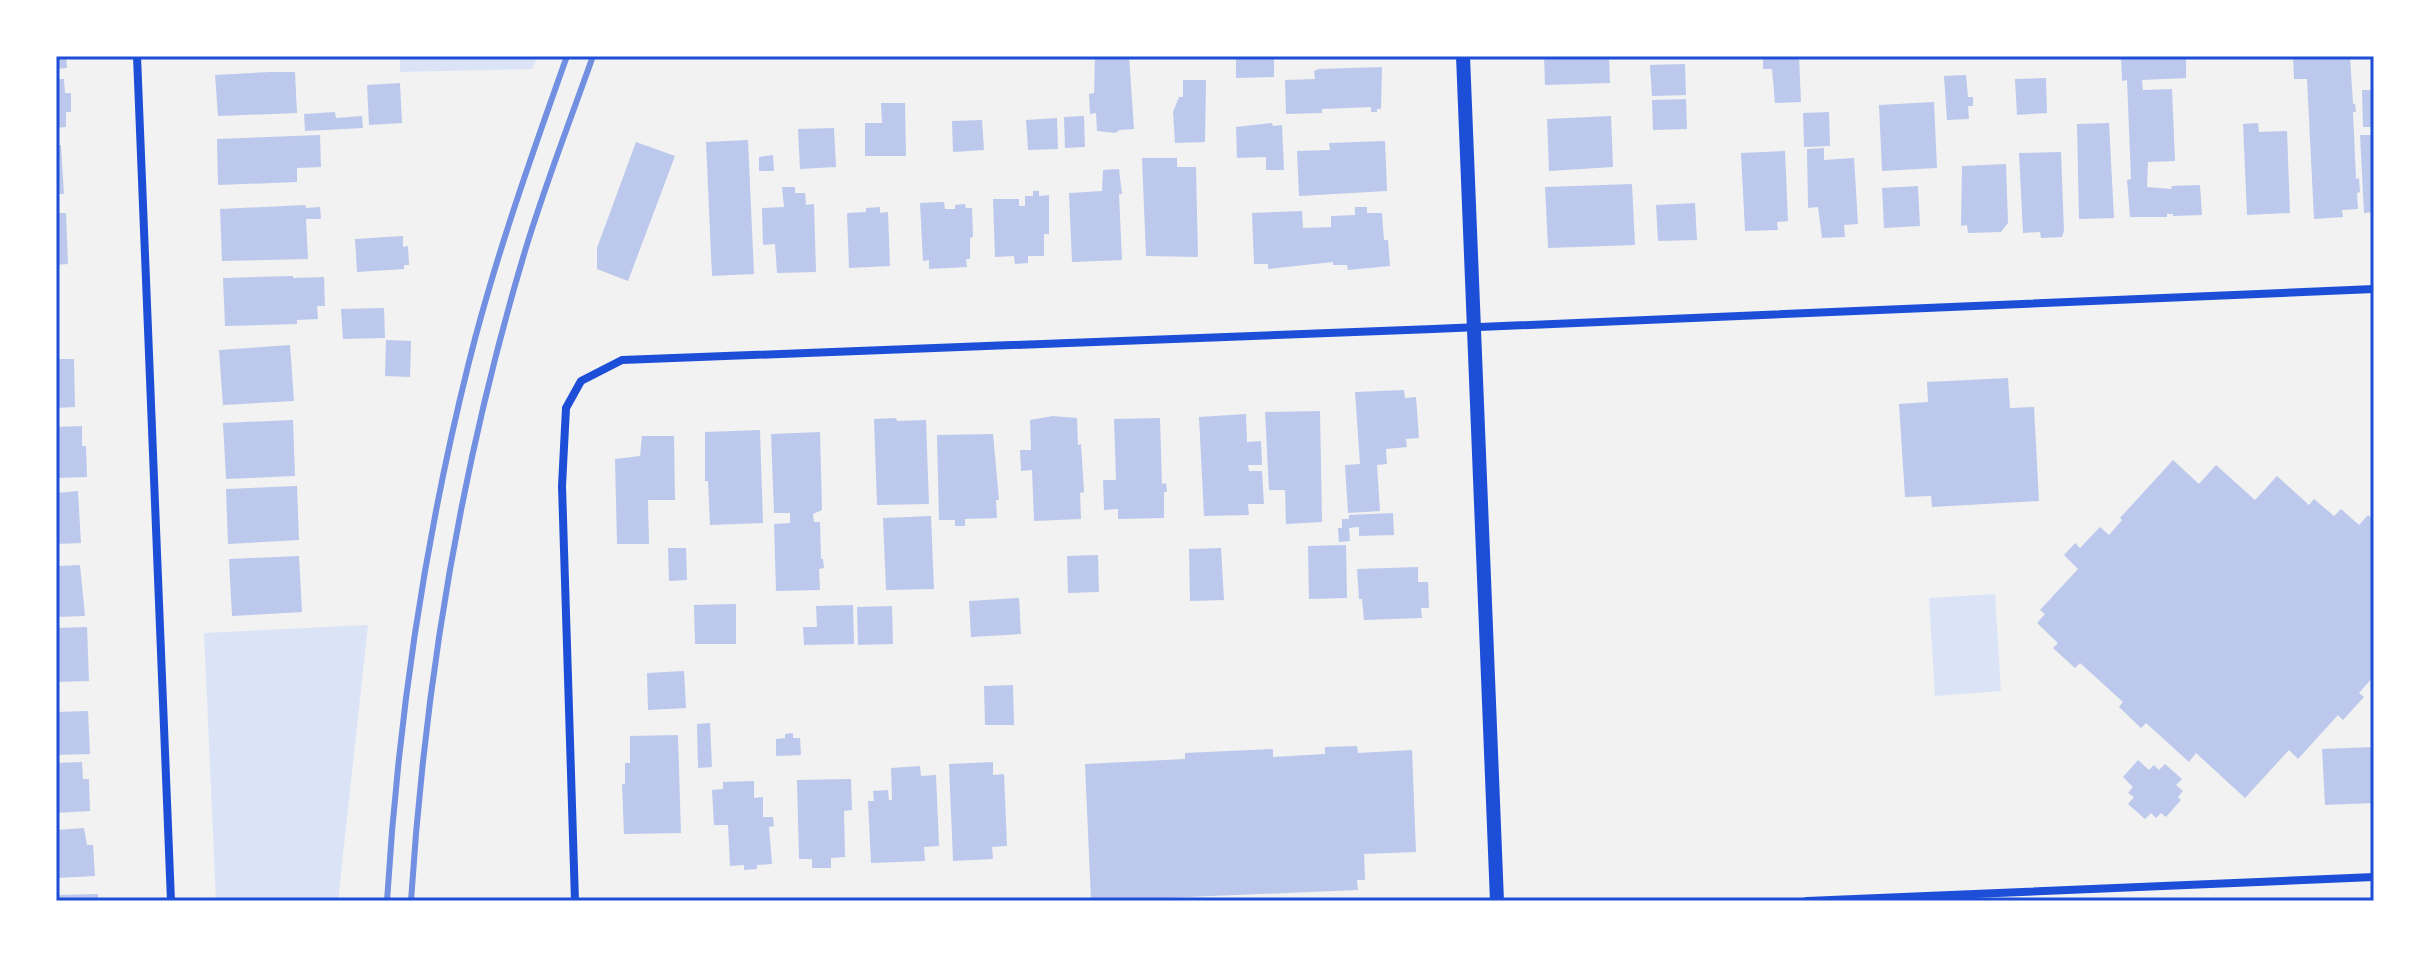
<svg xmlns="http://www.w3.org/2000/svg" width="2430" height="957" font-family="Roboto,sans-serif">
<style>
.green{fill:#dbe4f7}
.building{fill:#bdc9ec}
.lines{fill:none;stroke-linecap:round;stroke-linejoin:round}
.minor{stroke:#1d4ed8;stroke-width:8}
.tertiary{stroke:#1d4ed8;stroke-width:14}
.rail{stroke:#7290e2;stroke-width:6}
.neatline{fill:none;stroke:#1d4ed8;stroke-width:3}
</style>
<rect width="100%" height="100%" fill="#f2f2f2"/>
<path class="green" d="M400 56H538L532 69 400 72Z
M1995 594 2001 691 1935 696 1929 598Z
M368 625 338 901H216L204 633Z"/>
<path class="building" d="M56 56H66L67 68 56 69Z
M1095 56H1129L1134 129 1120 130 1115 133 1097 131 1096 113 1090 114 1089 94 1094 93Z
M1236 56H1274V77L1236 78Z
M1544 56H1609L1610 83 1545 85Z
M1763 56H1799L1801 102 1775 103 1772 69H1763Z
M2121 56H2188L2186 59V78L2142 80 2143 90 2172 89 2175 161 2148 162 2147 187 2171 189 2172 186 2200 185 2202 215 2173 216V214H2167V217H2130L2127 180 2131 179 2127 80 2122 81Z
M2293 56H2350L2353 104H2355L2356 112H2353L2356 179 2359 178 2360 192 2357 193 2358 209 2342 210 2343 217 2314 219 2307 79H2294Z
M1685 64 1686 95 1652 96 1650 65Z
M1382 67 1381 109H1377V112H1371V107L1322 109V113L1286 114 1285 80 1315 79 1314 71 1319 69Z
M270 72H295L297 113 218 116 215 75Z
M1966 75 1968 97H1973V106H1968L1969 119 1947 120 1944 76Z
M2046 78 2047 113 2017 115 2015 79Z
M56 79H64L65 93H71V112H66V127L56 128Z
M1183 80H1206L1205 142 1175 143 1173 112 1179 97H1183Z
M400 83 402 123 369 125 367 85Z
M2362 90H2374V127H2363Z
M1686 99 1687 129 1653 130 1652 100Z
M1934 102 1937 168 1882 171 1879 105Z
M881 103H905L906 156H865V123H882Z
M335 112 336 118 362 116 363 128 305 131 304 114Z
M1829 112 1830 146 1804 147 1803 113Z
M1084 116 1085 147 1065 148 1064 117Z
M1611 116 1613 167 1549 171 1547 119Z
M1057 118 1058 149 1028 150 1026 120Z
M982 120 984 150 953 152 952 121Z
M1272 123 1273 126 1282 125 1284 170H1266V157L1237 158 1236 127Z
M2109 123 2114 218 2079 219 2077 124Z
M2258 123 2259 132 2287 131 2290 213 2247 215 2243 124Z
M834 128 836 167 800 169 798 129Z
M320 135 321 167 297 168V182L218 185 217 139Z
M2360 135H2374V212L2364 213Z
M748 140 754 274 712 276 706 142Z
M1385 141 1387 191 1299 196 1297 151 1330 150 1329 143Z
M636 142 675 156 628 281 597 269V248Z
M56 145H61L64 194H56Z
M1824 148V160L1854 158 1858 224 1844 225 1845 237 1822 238 1818 207 1808 208 1807 149Z
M1785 151 1788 221 1777 222 1778 230 1745 231 1741 153Z
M2061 152 2064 231 2062 237 2041 238 2040 232 2023 233 2019 153Z
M773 155 774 171H759V157Z
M1142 158H1177V167H1196L1198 257 1146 256Z
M2006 164 2008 223 2001 232 1968 233 1967 225 1961 226 1962 166Z
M1119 169 1122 194H1119L1122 260 1072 262 1069 193 1102 191 1103 170Z
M1632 184 1635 245 1548 248 1545 187Z
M1918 186 1920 226 1884 228 1882 188Z
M782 187H795V193H805L806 205 814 204 816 272 777 273 775 244 763 245 762 208 784 207Z
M1033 191H1039V196L1049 195V234H1044V256H1028V263L1015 264 1014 256 995 257 993 199H1019V206H1025V196H1033Z
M944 202 945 209H955V205L965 204 966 208H972L973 237 970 238V259H966L967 267 929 269V260L923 261 920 203Z
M1695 203 1697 240 1658 241 1656 205Z
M305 205 306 208 320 207 321 219H306L308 259 222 261 220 209Z
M880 207V213L888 212 890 266 849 268 847 213 866 212V208Z
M1355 207H1367V213H1382L1384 240H1388L1390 266 1348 270 1347 265H1333V262L1268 269V264H1254L1252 213 1302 211 1303 228 1331 227V216L1355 215Z
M56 213H66L68 264 56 265Z
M403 236V247L408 246 409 265H404V269L357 272 355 239Z
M293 276V278L324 277 325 306H317L318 319 297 320V324L225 326 223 278Z
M384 308 385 338 343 339 341 309Z
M386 340 411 341 410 377 385 376Z
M290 345 294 401 223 405 219 350Z
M56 359H74L75 407 56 408Z
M2008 378 2010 408 2034 407 2039 501 1932 507 1931 496 1905 497 1899 404 1928 402 1927 382Z
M1404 390 1405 398 1416 397 1419 438 1406 439 1407 447 1386 449 1387 464 1377 465 1380 511 1348 513 1345 465 1360 464 1355 392Z
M1320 411 1322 522 1286 524 1285 490H1269L1265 412Z
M1246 414 1247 442 1261 441 1262 465H1248L1249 471H1262L1264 504H1248L1249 515 1204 516 1199 417Z
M1053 416 1077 418 1078 445 1081 444 1084 492 1080 493 1081 519 1034 521 1032 470 1021 471 1020 450H1031L1030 420Z
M896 418 897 421 926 420 929 504 877 505 874 419Z
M1160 418 1162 484 1166 483 1167 492H1164V518L1118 519V509L1104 510 1103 480H1116L1114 419Z
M293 420 295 476 226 479 223 423Z
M82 426V446H86L87 477 56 478V427Z
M760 430 763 523 710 525 708 481H705V432Z
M820 432 822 510 813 514 814 522H820L821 559H823L824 568 819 569 820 590 776 591 774 524 790 523V513H774L771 434Z
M993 434 999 500H996L997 518 965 519V526H955V520H939L937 435Z
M642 436H674L675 500H648L649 544H617L615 459 640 456Z
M2173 460 2199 484 2216 465 2255 500 2277 476 2309 505 2314 499 2334 516 2341 509 2359 525 2368 515 2374 521V676L2359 693 2364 697 2343 720 2338 715 2298 759 2289 750 2245 798 2196 753 2189 762 2146 723 2141 728 2119 707 2123 702 2080 663 2075 668 2053 648 2058 643 2037 623 2045 614 2040 610 2078 569 2064 555 2075 543 2080 548 2100 527 2109 535 2122 520 2120 518Z
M297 486 299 540 228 544 226 489Z
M78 491 81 543 56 544V493Z
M1393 513 1394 535 1359 536V527L1349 528 1350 541 1339 542 1338 528H1342V519H1349V515Z
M931 516 934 589 886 590 883 518Z
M1346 545 1347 598 1309 599 1308 546Z
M668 548H686L687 580 669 581Z
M1221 548 1224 600 1190 601 1189 549Z
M1098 555 1099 592 1068 593 1067 556Z
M299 556 302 612 232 616 229 559Z
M56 562H59V566L80 565 85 616 56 617Z
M1418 567V582H1428L1429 608H1421L1422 618 1364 620 1362 599H1359L1357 569Z
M1019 598 1021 634 971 637 969 601Z
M736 604V644H695L694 605Z
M853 605 854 644 804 645 803 627H817L816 606Z
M892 606 893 644 858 645 857 607Z
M87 627 89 681 56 682V628Z
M684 671 686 708 648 710 647 673Z
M1013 685 1014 725H985L984 686Z
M88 711 90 754 56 755V712Z
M710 723 712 767 698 768 697 724Z
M793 733V738H800L801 755 776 756V739L785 738V734Z
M678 735 681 833 624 834 622 784H625V763H630V736Z
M1357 746 1358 753 1412 750 1416 852 1364 854 1365 880H1357L1358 890 1091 901 1085 764 1185 759V753L1273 749V757L1325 754V747Z
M2374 747V803L2325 805 2322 749Z
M2138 760 2149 770 2154 765 2159 770 2165 764 2182 779 2176 785 2183 791 2178 797 2181 800 2166 817 2161 813 2156 818 2151 813 2145 819 2128 804 2134 797 2128 793 2133 787 2123 777Z
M82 762 83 779H89L90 811 56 813V763Z
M993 762V775L1004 774 1007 846 992 847 993 859 953 861 949 764Z
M920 766 921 776 936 775 939 846 924 847 925 861 871 863 868 801H874L873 791 888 790 889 800H892L891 768Z
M851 779 852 810 844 811 845 857 831 858V868H812V859H799L797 780Z
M754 781V798L763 797V817H773L774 826 769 827 772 864 757 865V869L744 870V865L730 866 728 825H714L712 790 723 789V782Z
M84 828 87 845H93L95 876 56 878V830Z
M98 894V901H56V895Z"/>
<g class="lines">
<path class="minor" d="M137 56 171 901
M575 901 562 486 566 408 581 381 622 360 1433 329 2374 289
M1807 901 2374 877"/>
<path class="tertiary" d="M1463 56 1497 901"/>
<path class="rail" d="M387 901C398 720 425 538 469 362 495 258 531 157 567 56
M411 901C425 682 462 461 525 251 545 185 570 121 593 56"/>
</g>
<rect width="2430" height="957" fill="none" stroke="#ffffff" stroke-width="116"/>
<rect x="58" y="58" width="2314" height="841" class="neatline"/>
</svg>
